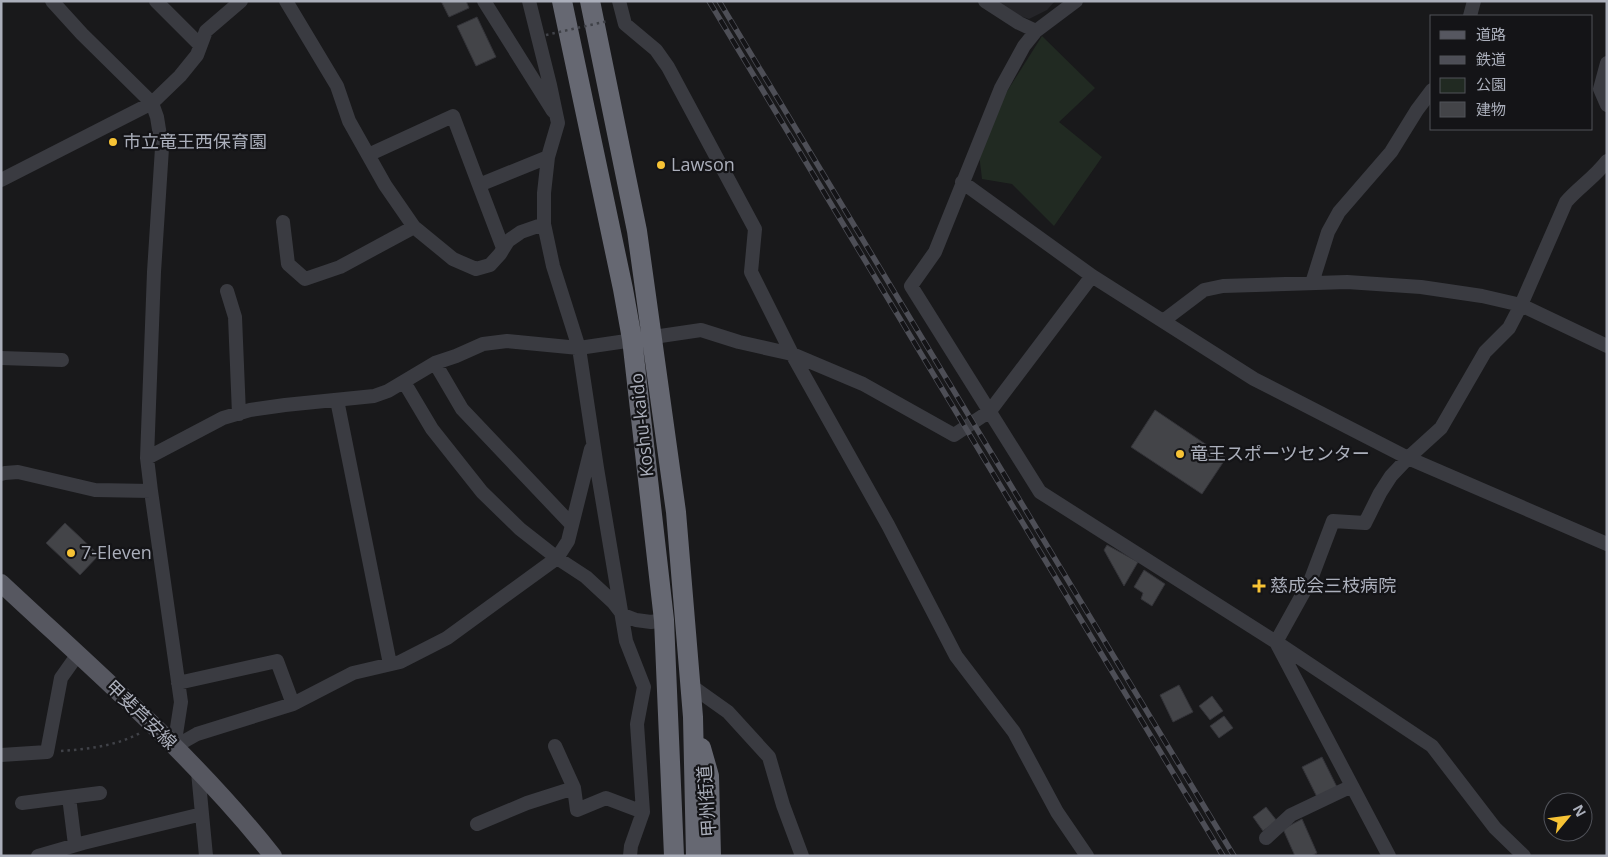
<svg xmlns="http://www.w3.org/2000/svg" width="1608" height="857" font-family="'Open Sans','Noto Sans JP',sans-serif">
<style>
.built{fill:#252529}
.green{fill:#212a22}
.building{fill:#434448;stroke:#333338}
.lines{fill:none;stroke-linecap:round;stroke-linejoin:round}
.path{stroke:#404248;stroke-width:2.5;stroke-dasharray:2.5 4;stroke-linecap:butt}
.minor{stroke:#3a3b41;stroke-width:14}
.major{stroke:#565760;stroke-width:18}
.highway{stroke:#666872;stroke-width:20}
.rail-casing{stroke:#4d4e56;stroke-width:5.5}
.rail{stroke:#141417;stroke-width:4;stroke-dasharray:11;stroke-linecap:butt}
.path-bridge{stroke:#404248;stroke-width:2.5;stroke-dasharray:2.5 4;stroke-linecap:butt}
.poi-dot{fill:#f7c335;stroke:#141417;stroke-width:2}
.labels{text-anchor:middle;stroke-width:4.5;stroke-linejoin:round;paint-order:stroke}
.poi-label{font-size:18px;fill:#abafbb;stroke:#141417;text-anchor:start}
.street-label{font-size:18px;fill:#abafbb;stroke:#141417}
</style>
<rect width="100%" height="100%" fill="#19191b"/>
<path class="built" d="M996 1H1055L1047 10 1029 19 1009 12Z"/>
<path class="green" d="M1042 36 1095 88 1059 122 1102 157 1054 226 1012 184 982 179 979 154 1006 93Z"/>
<path class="building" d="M441 1H466L469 8 449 17Z
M477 17 496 57 476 66 457 26Z
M1155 410 1226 458 1202 494 1131 447Z
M65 523 99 555 80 575 46 543Z
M1107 545 1138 562 1124 586 1104 550Z
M1144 570 1165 584 1152 606 1141 599 1143 593 1134 587Z
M1179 685 1193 712 1173 722 1160 695Z
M1212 696 1223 711 1210 720 1199 706Z
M1224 716 1233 728 1219 738 1210 726Z
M1322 757 1337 787 1317 797 1302 767Z
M1266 807 1277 821 1263 831 1253 817Z
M1302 819 1317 853 1311 856H1295L1283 829Z"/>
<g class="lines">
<path class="path" d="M61 751C88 749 116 746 140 733"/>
<path class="minor" d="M156 1 200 45
M286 1 337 86 349 121 385 185 414 227 453 259 476 269 490 265 500 254 508 241 521 232 544 224
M484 1 553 111
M529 1 550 85 558 123 548 157 544 193V224L553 266 579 348 597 468 626 641 644 687 637 724 643 812 631 846 630 856
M619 1 625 24 656 50 668 67 755 229 751 272 792 354 888 525 956 656 1014 732 1057 812 1087 856
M985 1 1019 23 1036 31
M1076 1 1036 31 1024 46 1001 88 935 252 911 286 1040 492 1276 642 1432 746 1495 828 1524 856
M1470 16 1474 1
M1607 63 1600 89 1607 105
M368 155 453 116 479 185 548 157
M1 180 152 103 180 76 197 55 206 31 241 1
M962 182 1092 276 1254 379 1408 458 1607 544
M479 185 503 248
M283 222 288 264 305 279 340 267 414 227
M1312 283 1328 232 1339 212 1391 152 1417 110 1432 90
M227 291 235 317 239 414
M1163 321 1204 290 1223 286 1347 282 1421 287 1482 296 1521 305 1607 346
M1 358 62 360
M435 363 462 409 572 525
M404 382 432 429 482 492 520 529 557 558 586 577 613 602 623 615 636 620 651 622 664 620
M337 400 390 664
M147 458 223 418 250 410 285 405 374 396 388 391 435 363 456 356 483 344 507 341 579 348 701 330 739 342 792 354 863 384 954 435 990 411 1092 276
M1 474 5 473 18 472 95 490 151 491 147 458 154 272 162 148 157 117 152 103 82 34 52 1
M151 491 181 702 174 747
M178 683 277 661 293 704
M690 685 728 712 769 757 783 805 802 856
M555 746 574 788
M174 747 197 734 293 704 353 673 400 662 447 638 557 558 568 541 591 449
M1 755 47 752 61 678 78 654
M198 772 206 856
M69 797 75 845
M22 803 100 793
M477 824 527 803 574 788 577 810 606 798 643 812
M1266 838 1291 815 1352 786
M38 856 83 843 202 814
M1389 856 1276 642 1311 579 1333 521 1365 523 1380 493 1391 476 1408 458 1441 428 1485 352 1509 328 1521 305 1566 202C1578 188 1595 177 1607 161"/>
<path class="major" d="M1 583C94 670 194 756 273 856"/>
<path class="highway" d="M562 1 623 289 632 339 664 620 674 856
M590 1 637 231 676 512 693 717 696 856
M701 748 709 776 711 856"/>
<g class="rail-casing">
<path id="rail" d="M709 1 1223 856
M719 1 1234 856"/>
</g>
<use href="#rail" class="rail"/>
<path class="path-bridge" d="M546 35 608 21"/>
</g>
<g class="poi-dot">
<circle cx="113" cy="142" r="5"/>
<circle cx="661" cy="165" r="5"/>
<circle cx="1180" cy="454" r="5"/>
<circle cx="71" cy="553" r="5"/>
<path d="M1256.5 578.5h5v5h5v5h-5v5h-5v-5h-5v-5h5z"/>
</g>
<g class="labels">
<g class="poi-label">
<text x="123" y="148">市立竜王西保育園</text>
<text x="671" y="171">Lawson</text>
<text x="1190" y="460">竜王スポーツセンター</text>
<text x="81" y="559">7-Eleven</text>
<text x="1270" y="592">慈成会三枝病院</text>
</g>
<g class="street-label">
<text transform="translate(642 425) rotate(-96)" y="6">Koshu-kaido</text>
<text transform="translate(141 715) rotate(44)" y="6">甲斐芦安線</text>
<text transform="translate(707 801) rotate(-94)" y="6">甲州街道</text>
</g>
</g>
<rect width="1608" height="857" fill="none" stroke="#abafbb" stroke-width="5"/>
<rect x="1430" y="15" width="162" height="115" fill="#141417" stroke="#505259"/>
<rect x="1440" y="31" width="25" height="8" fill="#565760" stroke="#505259"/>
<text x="1476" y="40" font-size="15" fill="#abafbb">道路</text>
<rect x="1440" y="56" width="25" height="8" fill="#4d4e56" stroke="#505259"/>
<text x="1476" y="65" font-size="15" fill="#abafbb">鉄道</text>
<rect x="1440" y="78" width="25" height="15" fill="#212a22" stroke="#505259"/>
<text x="1476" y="90" font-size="15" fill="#abafbb">公園</text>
<rect x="1440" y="102" width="25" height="15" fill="#434448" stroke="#505259"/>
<text x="1476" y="115" font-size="15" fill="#abafbb">建物</text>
<g transform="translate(1568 817) rotate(61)"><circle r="24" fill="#141417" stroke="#505259"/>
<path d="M0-4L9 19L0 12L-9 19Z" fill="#f7c335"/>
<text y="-8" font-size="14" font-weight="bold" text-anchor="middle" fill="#abafbb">N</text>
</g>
</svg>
